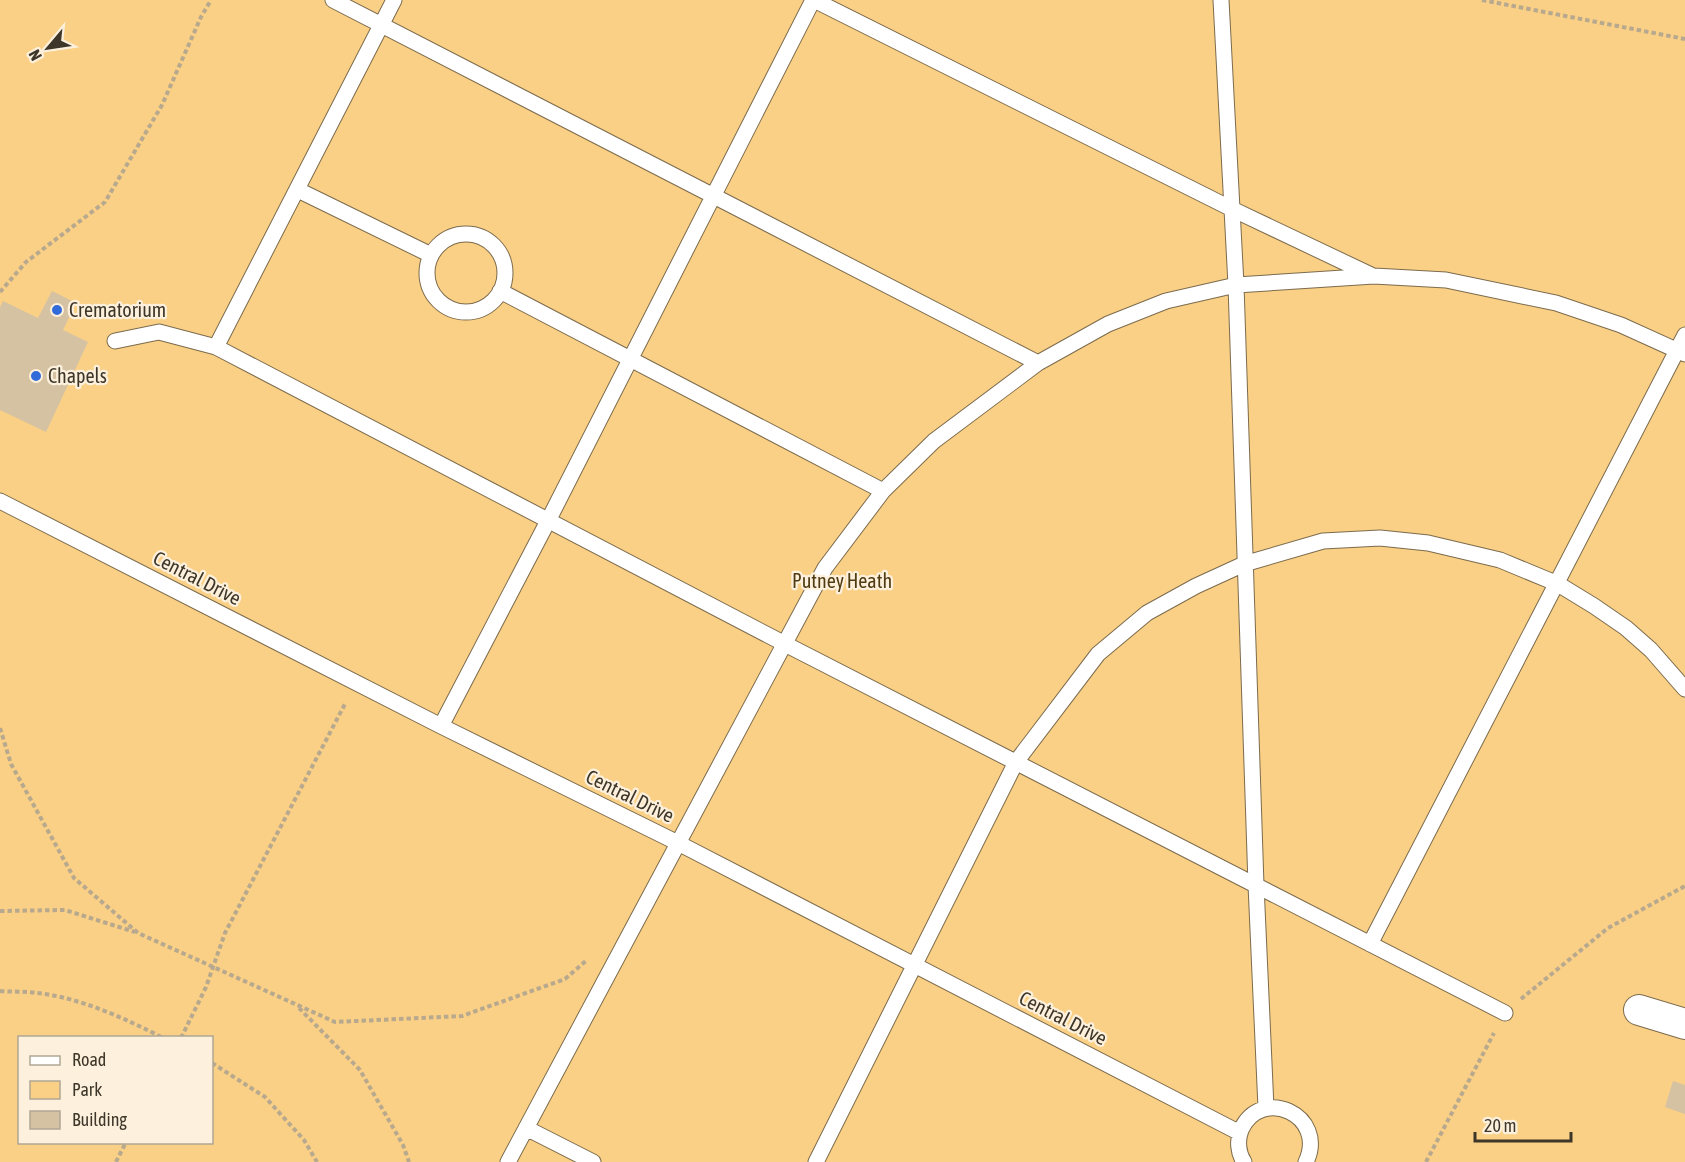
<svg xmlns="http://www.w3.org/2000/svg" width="1685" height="1162" font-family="'Asap Condensed',sans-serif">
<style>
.green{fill:#f9d086;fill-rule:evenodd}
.building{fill:#d5c2a2}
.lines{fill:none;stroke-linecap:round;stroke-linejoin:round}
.service-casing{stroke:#7c6b4d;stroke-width:17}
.minor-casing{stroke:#7c6b4d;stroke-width:32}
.path{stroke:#b8a98e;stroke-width:4;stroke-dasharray:4.5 3;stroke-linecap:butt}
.service{stroke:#fff;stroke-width:15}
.minor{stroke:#fff;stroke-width:30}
.poi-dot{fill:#316bd9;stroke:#fdf1dd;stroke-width:2}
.labels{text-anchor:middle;stroke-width:4.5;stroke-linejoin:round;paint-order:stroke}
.poi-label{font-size:20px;fill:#3d3629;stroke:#fdf1dd;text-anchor:start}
.street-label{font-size:20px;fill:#3d3629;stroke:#fdf1dd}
.park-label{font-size:20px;fill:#503b12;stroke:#fdf1dd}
</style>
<rect width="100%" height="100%" fill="#f6e3c2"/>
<path class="green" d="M0 0H1685V1162H0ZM20 1038H212V1142H20Z"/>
<path class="building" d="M52 291 76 303 63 330 88 342 46 432 0 410V307L3 301 38 318Z
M1673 1081 1685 1085V1114L1665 1107Z"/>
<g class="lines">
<g class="service-casing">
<path id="service" d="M333 0 1038 363
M394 0 216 347 785 644 1505 1013
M814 0 1232 209 1371 275
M1221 0 1236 285 1256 885 1266 1108
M298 190 431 255
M427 273a39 39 0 1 1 78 0a39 39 0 1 1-78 0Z
M500 291 883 491
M115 341 159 332 216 347
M0 501 441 726 678 843 1240 1133
M441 726 548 521 813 0
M1370 944 1685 335
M526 1128 593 1162
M508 1162 825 568 883 491 934 441 1038 363 1108 324 1166 301 1236 285 1374 276 1446 280 1556 303 1621 325 1685 354
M816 1162 1016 762 1098 654 1147 613 1196 586 1244 564 1323 541 1380 538 1428 543 1500 560 1558 584 1594 606 1626 628 1651 650 1685 689
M1244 1162C1238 1153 1237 1140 1241 1130 1261 1085 1328 1115 1306 1162"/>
</g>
<g class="minor-casing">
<path id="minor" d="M1639 1010 1685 1024"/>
</g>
<path class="path" d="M1482 0 1685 39
M0 292 26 262 105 202 162 105 201 17 211 0
M0 728 11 764 74 878 138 933 335 1022 462 1016 565 979 587 960
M0 911 65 910 135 932
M0 991C12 992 25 991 37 993 78 997 127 1019 163 1038
M1521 999 1608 928 1685 886
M299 1008 360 1070 403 1145 409 1162
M181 1038 206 987 225 933 346 702
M212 1063 265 1097 304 1140 317 1162
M116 1162 126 1142
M1426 1162 1494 1033"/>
<use href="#service" class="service"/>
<use href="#minor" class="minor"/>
</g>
<g class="poi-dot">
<circle cx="57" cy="310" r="6"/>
<circle cx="36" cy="376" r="6"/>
</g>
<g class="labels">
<g class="poi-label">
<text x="69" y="317">Crematorium</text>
<text x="48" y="383">Chapels</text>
</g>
<g class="street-label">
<text transform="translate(197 578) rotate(27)" y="7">Central Drive</text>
<text transform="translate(630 796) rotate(26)" y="7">Central Drive</text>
<text transform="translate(1063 1018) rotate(27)" y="7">Central Drive</text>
</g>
<g class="park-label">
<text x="842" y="588">Putney Heath</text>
</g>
</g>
<rect x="18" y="1036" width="195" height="108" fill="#fdf1dd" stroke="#b0a695" stroke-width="1.5"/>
<rect x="30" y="1056" width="30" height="9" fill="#ffffff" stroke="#b0a695" stroke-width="1.5"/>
<text x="72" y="1066" font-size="18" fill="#3d3629">Road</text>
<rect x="30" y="1081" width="30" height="18" fill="#f9d086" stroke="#b0a695" stroke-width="1.5"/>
<text x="72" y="1096" font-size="18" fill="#3d3629">Park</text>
<rect x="30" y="1111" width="30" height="18" fill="#d5c2a2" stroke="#b0a695" stroke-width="1.5"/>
<text x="72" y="1126" font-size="18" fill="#3d3629">Building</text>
<g transform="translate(48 48) rotate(241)" stroke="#fdf1dd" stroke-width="4.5" paint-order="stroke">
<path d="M0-4.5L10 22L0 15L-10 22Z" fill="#3d3629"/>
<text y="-9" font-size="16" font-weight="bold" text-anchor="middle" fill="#3d3629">N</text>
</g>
<path d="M1475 1132v9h96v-9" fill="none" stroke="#3d3629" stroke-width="3"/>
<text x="1484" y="1132" font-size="18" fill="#3d3629" stroke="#fdf1dd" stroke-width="4.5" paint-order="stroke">20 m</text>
</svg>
